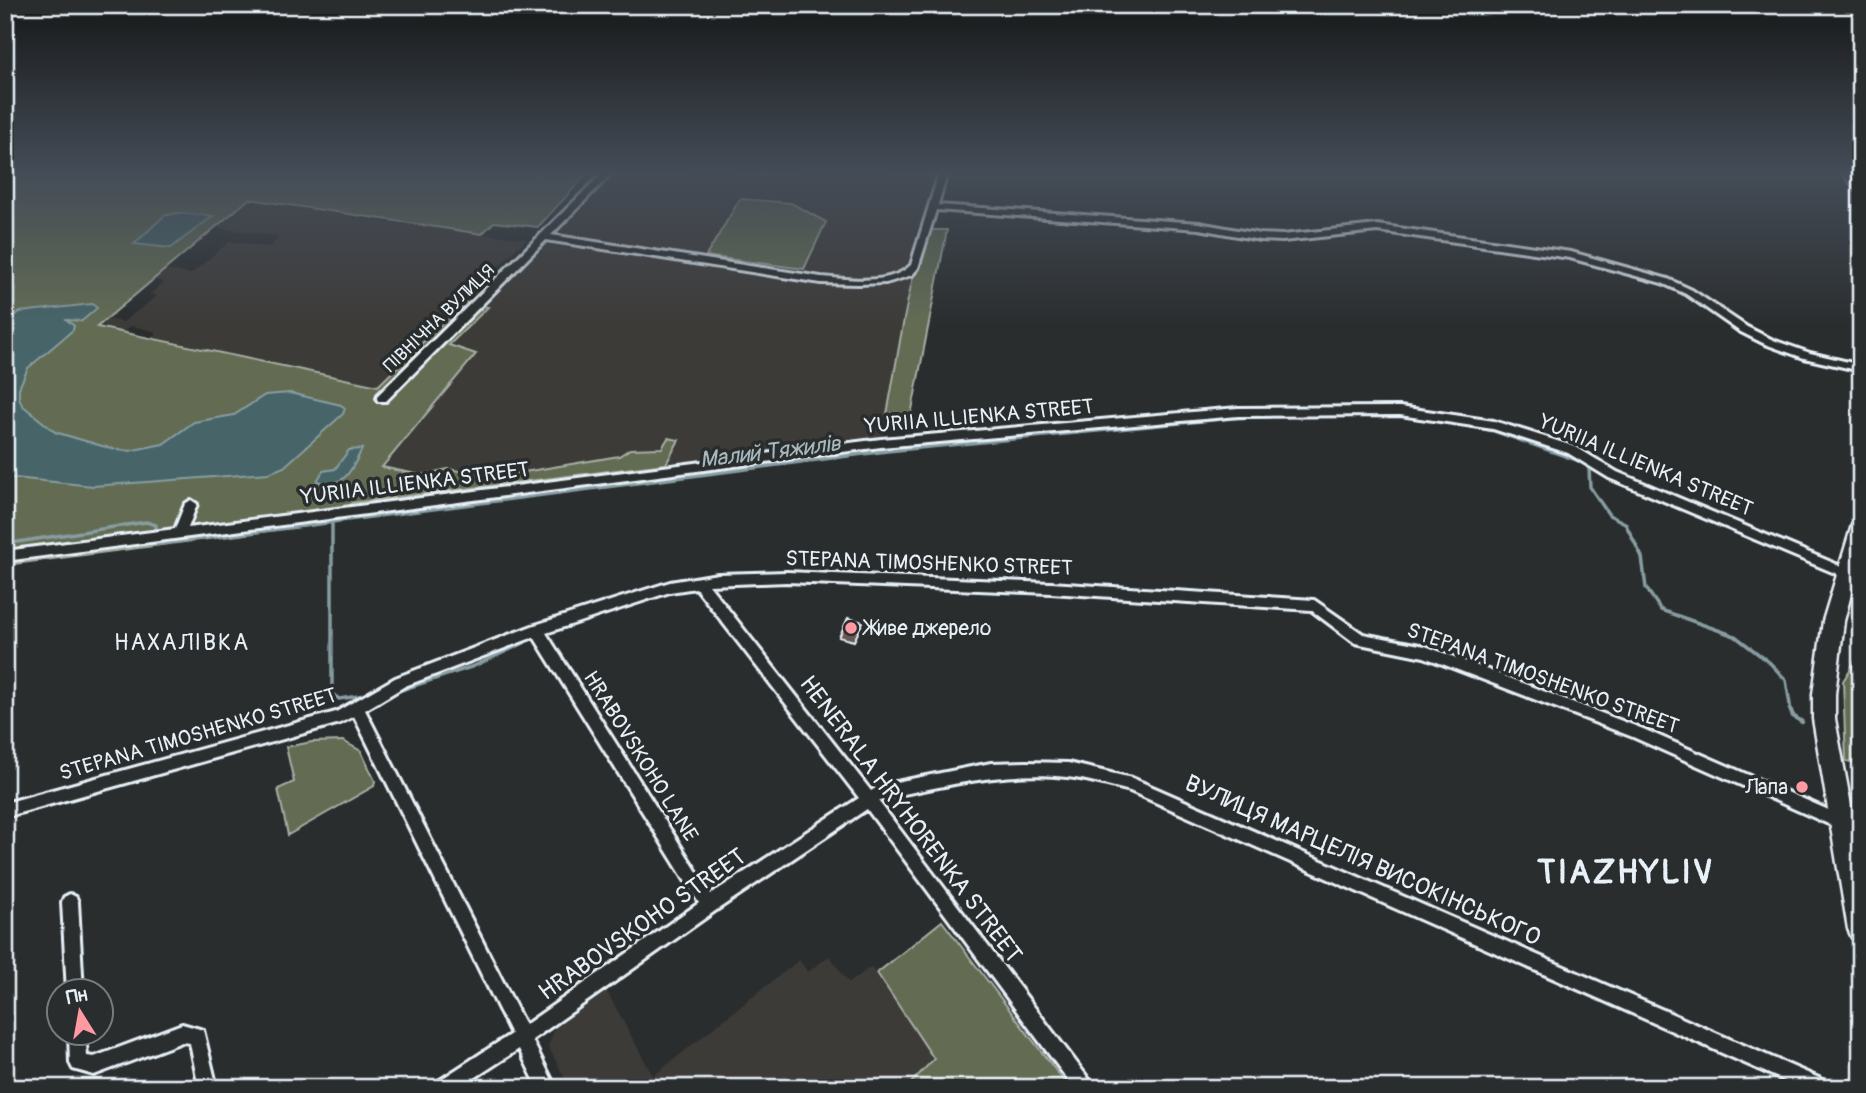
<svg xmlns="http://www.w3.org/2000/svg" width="1866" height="1093" font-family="Pangolin,sans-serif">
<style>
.built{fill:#3d3a39}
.green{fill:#646c52;stroke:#a6aea5;stroke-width:2}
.water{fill:#476568;stroke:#879da2;stroke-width:2}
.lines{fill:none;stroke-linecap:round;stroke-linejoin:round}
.stream-far1{stroke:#879da2;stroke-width:3.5}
.stream{stroke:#879da2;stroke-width:4.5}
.building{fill:#695754;stroke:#e8f1f8;stroke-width:2}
.street-casing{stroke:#e8f1f8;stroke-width:6}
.primary-casing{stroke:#e8f1f8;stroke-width:5}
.street{fill:#2a2d2e;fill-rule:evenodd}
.primary{fill:#2a2d2e;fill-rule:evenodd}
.poi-dot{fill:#ff9aa2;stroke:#2a2d2e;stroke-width:2.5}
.labels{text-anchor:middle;stroke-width:7;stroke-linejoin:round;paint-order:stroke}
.far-street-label{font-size:18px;fill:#e8f1f8;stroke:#2a2d2e}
.street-label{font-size:21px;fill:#e8f1f8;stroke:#2a2d2e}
.poi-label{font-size:21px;fill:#e8f1f8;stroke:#2a2d2e;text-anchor:start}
.water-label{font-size:23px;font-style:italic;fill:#a8b9be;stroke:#2a2d2e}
.neighbourhood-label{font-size:23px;letter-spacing:2px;fill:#e8f1f8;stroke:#2a2d2e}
.near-street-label{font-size:24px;fill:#e8f1f8;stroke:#2a2d2e}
.near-district-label{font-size:33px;font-weight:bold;letter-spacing:2px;fill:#e8f1f8;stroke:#2a2d2e}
</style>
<rect width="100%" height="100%" fill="#2a2d2e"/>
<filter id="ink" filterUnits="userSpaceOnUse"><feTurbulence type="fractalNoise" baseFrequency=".0143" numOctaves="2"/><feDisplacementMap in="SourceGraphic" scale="14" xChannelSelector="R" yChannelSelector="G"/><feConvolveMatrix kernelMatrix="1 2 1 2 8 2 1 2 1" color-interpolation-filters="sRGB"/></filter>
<g filter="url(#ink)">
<path class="built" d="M608 173H943L912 271 909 305 882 437 352 503 476 354 449 346 487 307 479 305Z
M249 199 380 221 526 239 378 386 151 338 157 332 131 326 123 332 97 327 107 319 123 322 157 296 150 294 164 282 155 280 167 270 191 274 230 241 269 247 280 237 214 227Z
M829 956 849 983 871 967 934 1059 906 1088H570L548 1046 557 1022 605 988 653 1076 799 960 808 972Z"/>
<path class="green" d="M5 173H588L538 227 494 222 482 234 249 199 97 327 378 386 464 302 488 307 449 345 476 354 382 467 421 475 448 469 494 477 619 456 630 449 662 448 668 438 679 440 666 464 352 503 332 523 5 565Z
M740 199 791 203 826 222 804 269 706 256Z
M927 230H947L911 415 887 414C899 352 906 289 927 230Z
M1861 652V764L1846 761 1843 681Z
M343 741 361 751 375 781 374 786 288 835 278 789 294 782 286 747 312 742Z
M942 921 1069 1088H906L934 1059 877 973Z"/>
<path class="water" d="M176 213 213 216 171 248 134 244 164 216Z
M92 304 97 308 82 321 67 320 74 326 73 330 28 368 19 388V397L22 405 55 432 109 448 129 451 163 444 194 422 234 415 265 395 290 393 341 405 345 408 343 414 284 467 269 473 93 486 5 477V323L20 312Z
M362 449C352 470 344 490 317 481L323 471 335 469 349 450Z"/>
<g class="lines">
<path class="stream-far1" d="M1331 415H1395
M1406 416 1418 418
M1450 422 1494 431 1585 463 1589 469 1590 487 1609 515 1625 523 1642 557 1646 588 1661 610 1735 636 1770 663 1786 680 1791 711
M332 523V694L339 699 371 694
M5 544 146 522 156 525V532
M151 545 887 451 1233 418 1299 415
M398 691 474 666 524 643"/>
<path class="stream" d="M1790 709 1793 716 1802 722"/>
</g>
<path class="building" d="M848 618 863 622 854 641 839 637Z"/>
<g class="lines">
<g class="street-casing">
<path id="street" d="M603 173H612L551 235 821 277C848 279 890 286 911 265L939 173H947L938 205 1199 223 1260 234 1282 235 1377 225 1571 252 1668 279 1692 290 1747 327 1773 340 1810 353 1861 365V371L1804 358 1765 344 1739 331 1686 294 1662 283 1570 258 1377 231 1282 241 1260 240 1199 229 936 210 918 268 912 275 886 283 858 284 821 283 546 240 386 401H378L377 398 378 395Z
M1843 173H1851L1861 184V193L1858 192Z
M1400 407 1494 421 1576 447 1617 472 1850 570 1852 573 1850 576H1842L1609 478 1568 453 1493 429 1400 415 1238 416 881 447 5 561V551L175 529 185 504 191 500 197 504 188 528 881 439 1238 408Z
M787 572 1051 583 1314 600 1363 634 1425 646 1643 729 1847 818 1849 823 1847 828 1842 830 1633 737 1424 657 1355 643 1311 610 1051 593 787 582 709 585 871 791 881 785 991 763 1026 762 1068 763 1132 778 1828 1082 1831 1088H1801L1130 791C1110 786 1088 779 1067 777 1005 770 945 786 884 798L879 802 1091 1082 1094 1088H1074L867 809 715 911 532 1040 556 1088H538L519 1049 459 1088H434L437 1082 511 1034 354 716 340 723 5 817V803L336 712 395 678 532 626 670 582 718 574ZM696 588 859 798 711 894 546 633 670 592ZM534 637 699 903 525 1025 365 710 405 686Z
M70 894 76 897 78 902 83 992H67L62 902 64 897Z
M182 1024 203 1030 217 1088H199L190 1043 182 1042 94 1075 73 1069 70 1063 69 1034H85L87 1056 94 1057Z"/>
</g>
<g class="primary-casing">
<path id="primary" d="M1861 518V556L1844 621 1835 694V719L1861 859V941L1852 938 1848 929 1813 719V694L1823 621 1852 525Z"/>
</g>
<use href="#street" class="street"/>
<use href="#primary" class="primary"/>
</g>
</g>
<linearGradient id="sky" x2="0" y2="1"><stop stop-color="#171919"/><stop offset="0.53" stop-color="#444c57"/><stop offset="1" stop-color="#444c57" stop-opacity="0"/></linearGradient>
<rect width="1866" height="326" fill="url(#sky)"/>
<g class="poi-dot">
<circle cx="851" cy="628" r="7"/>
<circle cx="1802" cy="787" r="7"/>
</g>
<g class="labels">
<g class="far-street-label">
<text transform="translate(439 318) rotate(-44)" y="6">ПІВНІЧНА ВУЛИЦЯ</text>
</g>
<g class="street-label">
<text transform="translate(979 416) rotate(-5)" y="7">YURIIA ILLIENKA STREET</text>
<text transform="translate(1646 465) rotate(23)" y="7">YURIIA ILLIENKA STREET</text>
<text transform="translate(415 483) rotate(-7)" y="7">YURIIA ILLIENKA STREET</text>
<text transform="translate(929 563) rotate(2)" y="7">STEPANA TIMOSHENKO STREET</text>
<text transform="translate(1543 678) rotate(20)" y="7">STEPANA TIMOSHENKO STREET</text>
<text transform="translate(198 734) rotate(-16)" y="7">STEPANA TIMOSHENKO STREET</text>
<text transform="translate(641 756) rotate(58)" y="7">HRABOVSKOHO LANE</text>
</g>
<g class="poi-label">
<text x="865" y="635">Живе джерело</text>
<text x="1788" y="794" text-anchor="end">Лапа</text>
</g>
<g class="water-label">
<text transform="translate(770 451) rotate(-7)" y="8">Малий Тяжилів</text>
</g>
<g class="neighbourhood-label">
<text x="182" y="650">НАХАЛІВКА</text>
</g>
<g class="near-street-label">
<text transform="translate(911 819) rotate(53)" y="8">HENERALA HRYHORENKA STREET</text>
<text transform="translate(1363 860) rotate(24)" y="8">ВУЛИЦЯ МАРЦЕЛІЯ ВИСОКІНСЬКОГО</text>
<text transform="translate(642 924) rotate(-35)" y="8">HRABOVSKOHO STREET</text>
</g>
<g class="near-district-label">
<text x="1626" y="883">TIAZHYLIV</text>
</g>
</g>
<rect width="1866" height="1093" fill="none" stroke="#2a2d2e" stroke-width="28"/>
<rect x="14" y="14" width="1838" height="1065" fill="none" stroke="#e8f1f8" stroke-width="2.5" filter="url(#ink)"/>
<g transform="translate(80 1012) rotate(349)"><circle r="33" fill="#2a2d2e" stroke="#767b7f" stroke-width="2"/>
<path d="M0-5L12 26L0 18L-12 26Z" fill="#ff9aa2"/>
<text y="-10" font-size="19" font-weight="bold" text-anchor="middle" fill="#e8f1f8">Пн</text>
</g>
</svg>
